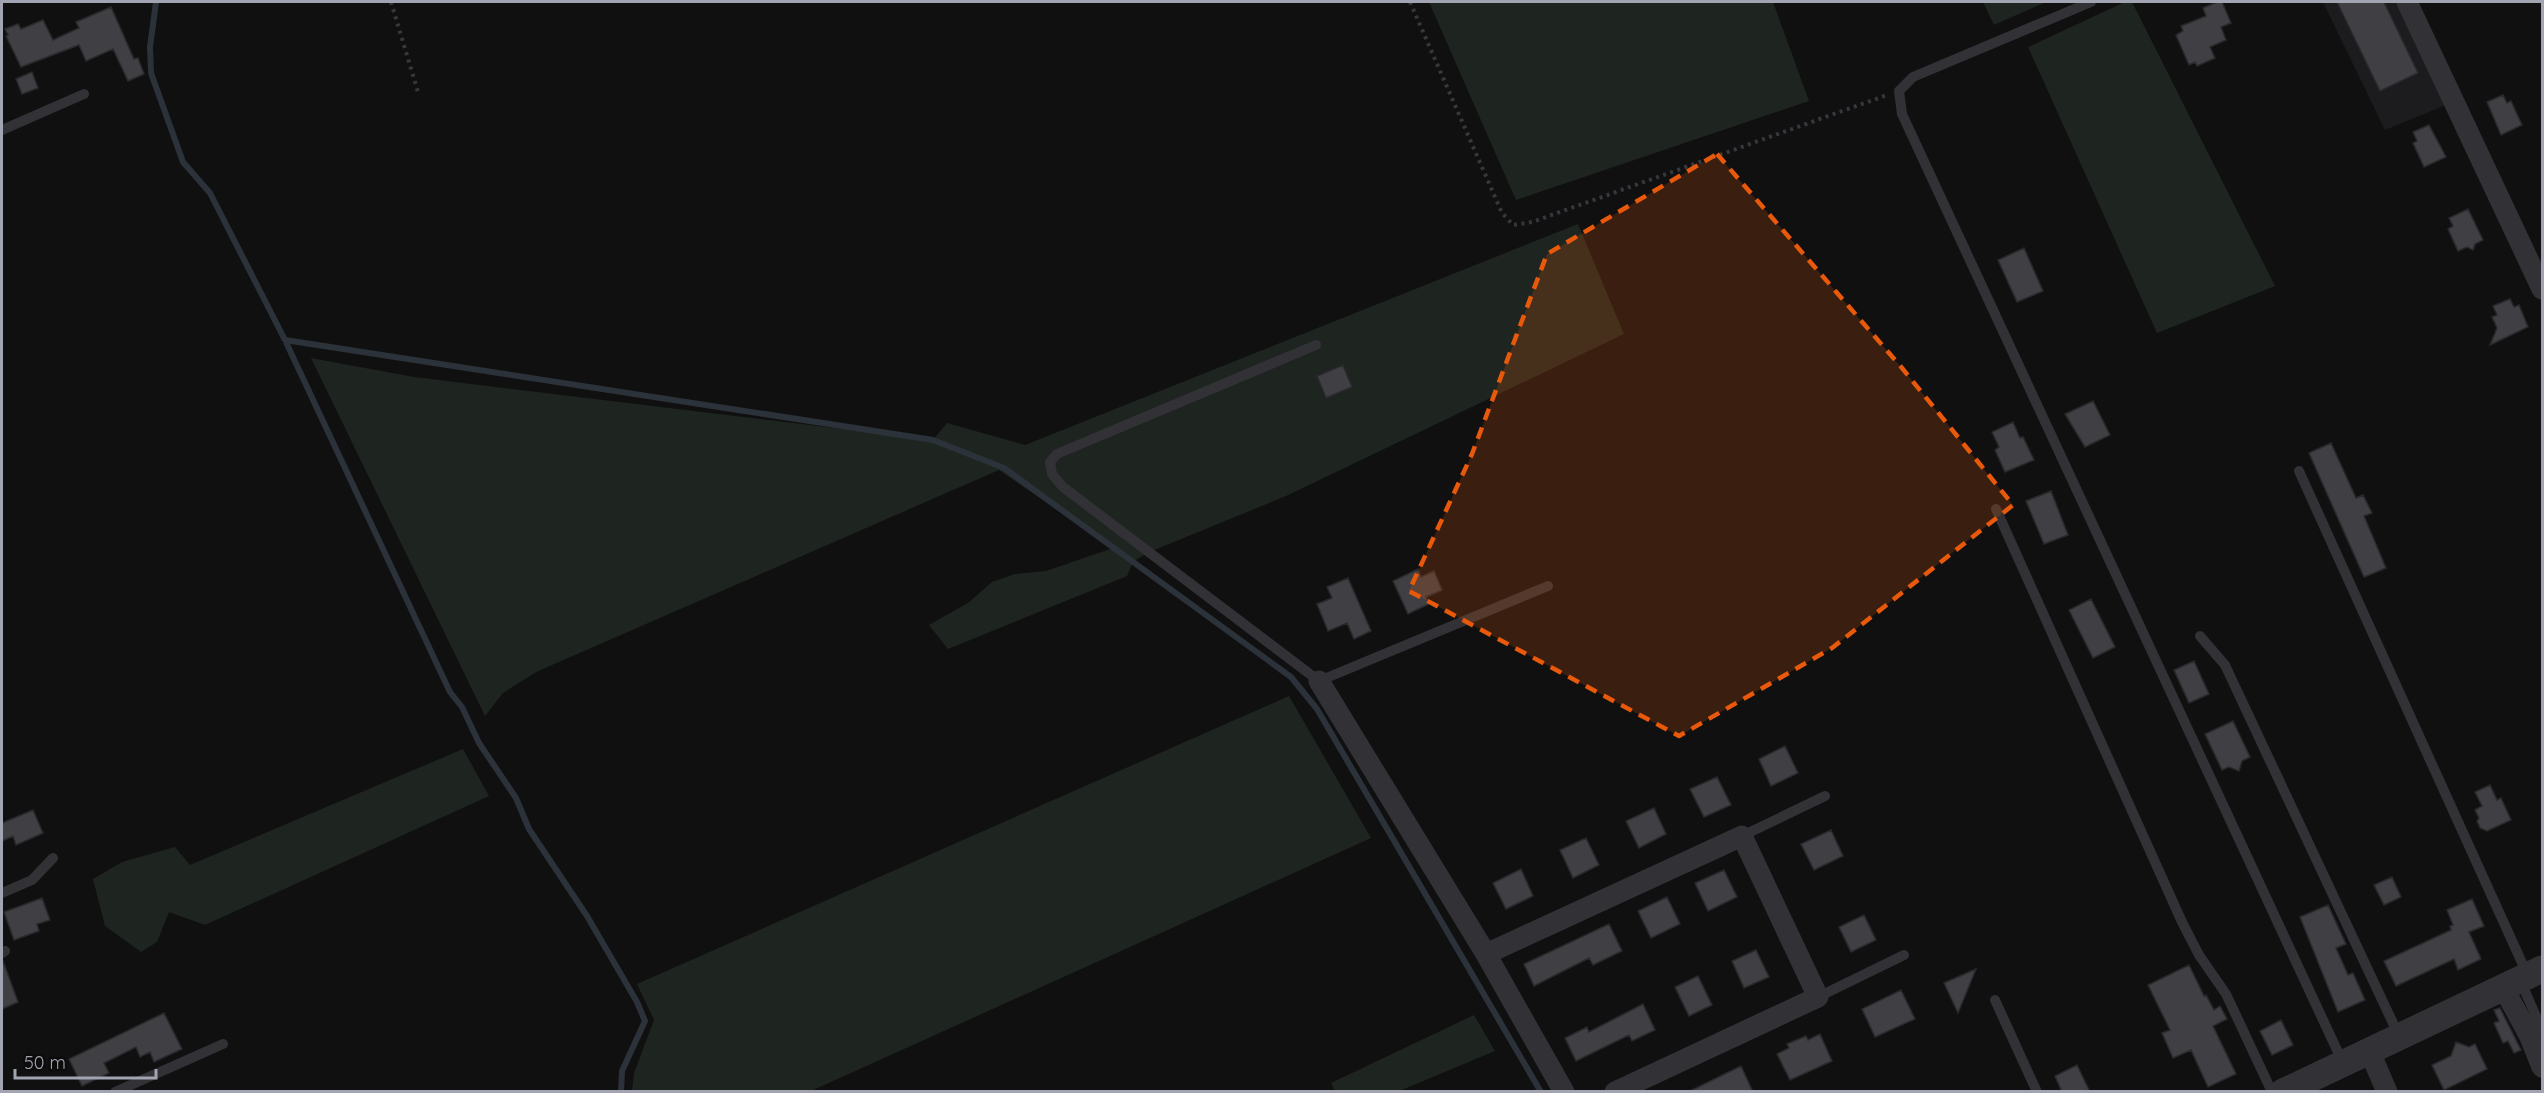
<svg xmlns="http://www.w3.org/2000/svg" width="2544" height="1093" font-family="Quicksand,sans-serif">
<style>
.built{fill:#1c1c1e}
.green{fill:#1e2520}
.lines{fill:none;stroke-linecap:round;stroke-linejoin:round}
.stream{stroke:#2c323a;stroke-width:6}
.building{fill:#3f3f44;stroke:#2a2a2d;stroke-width:1.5}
.path{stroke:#37383d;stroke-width:4;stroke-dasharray:3 4.5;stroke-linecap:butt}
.service{stroke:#313136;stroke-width:10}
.minor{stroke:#313136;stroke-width:21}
.tertiary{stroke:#313136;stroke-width:27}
.marked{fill:#e8590c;fill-opacity:0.2;stroke:#e8590c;stroke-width:4.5;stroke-dasharray:12 8;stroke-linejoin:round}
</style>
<rect width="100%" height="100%" fill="#101011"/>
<path class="built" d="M2323 2H2417L2463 98 2385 130Z"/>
<path class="green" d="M1429 2H1773L1809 101 1516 200Z
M1983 2H2046L1994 25Z
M2125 2H2132L2275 286 2157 333 2028 47Z
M1578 224 1624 334 1286 496 1147 553 1133 562 1127 576 948 649 929 625 968 603 992 582 1015 574 1046 571 1113 548 999 470 536 672 503 693 485 716 311 358 414 377 933 440 947 423 1025 445Z
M1289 696 1371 838 811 1091H632L634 1073 654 1020 637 984Z
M463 749 489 796 205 925 169 912 157 942 141 952 105 926 93 879 122 862 175 847 190 865Z
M1474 1015 1495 1051 1399 1091H1335L1331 1083Z"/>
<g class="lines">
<path class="stream" d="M156 2 150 47 151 73 183 162 210 193 285 340 450 692 462 707 479 743 516 798 529 829 587 916 637 1002 645 1021 622 1071 621 1092
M285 340 933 440 1004 468 1291 677 1317 709 1541 1092"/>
</g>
<path class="building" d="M2217 2H2222L2231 23 2221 27 2226 40 2210 47 2215 58 2197 66 2195 62 2189 65 2176 35 2183 31 2181 26 2206 16 2203 8Z
M2337 2H2384L2418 73 2380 91Z
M111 7 134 59 138 58 144 74 128 81 113 49 86 61 79 45 21 67 6 36 8 35 5 29 18 24 21 29 43 20 53 40 79 28 76 22Z
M32 72 38 88 22 94 16 79Z
M2503 95 2507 103 2511 101 2522 125 2501 135 2487 102Z
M2429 125 2446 157 2424 167 2413 143 2417 141 2413 132Z
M2468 209 2483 240 2475 244 2473 250 2467 247 2458 251 2448 229 2453 226 2449 218Z
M2024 248 2043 291 2017 302 1998 260Z
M2510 299 2514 307 2519 305 2528 327 2490 345 2497 328 2492 317 2497 315 2493 306Z
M1343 365 1352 387 1326 398 1317 376Z
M2093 401 2110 435 2085 447 2065 414Z
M2013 422 2020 438 2023 437 2034 460 2005 472 1995 450 1999 447 1992 432Z
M2331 443 2356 498 2363 495 2372 513 2364 516 2386 568 2364 577 2309 453Z
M2051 491 2068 535 2044 544 2026 501Z
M1418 569 1421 577 1434 571 1442 590 1426 597 1429 604 1408 614 1393 581Z
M1348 578 1371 631 1354 639 1347 623 1328 631 1317 604 1332 598 1327 587Z
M2091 599 2115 647 2093 658 2069 610Z
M2194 661 2209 694 2189 703 2174 670Z
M2233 721 2250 757 2242 761 2239 771 2229 767 2222 770 2205 734Z
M1785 746 1798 773 1771 786 1759 759Z
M1717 777 1731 805 1704 817 1690 789Z
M2490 785 2497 800 2501 798 2511 820 2487 831 2480 828 2477 821 2479 818 2475 810 2482 806 2475 792Z
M1654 808 1666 834 1639 848 1626 821Z
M33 810 43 833 16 845 13 836 2 841V823Z
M1831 830 1843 856 1814 870 1801 844Z
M1586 838 1599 865 1573 878 1560 850Z
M1521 869 1533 896 1506 909 1493 883Z
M1724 870 1737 897 1708 911 1695 883Z
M2392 877 2401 897 2384 905 2374 885Z
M1667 897 1680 924 1651 938 1638 911Z
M42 898 50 920 37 924 39 931 14 940 4 912Z
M2472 899 2484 926 2469 932 2481 959 2458 970 2454 959 2396 986 2384 961 2451 930 2450 926 2453 925 2447 910Z
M2328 905 2346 944 2336 948 2348 975 2353 973 2365 1000 2338 1012 2300 917Z
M1864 915 1876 940 1851 952 1839 927Z
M1609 924 1622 951 1593 965 1589 958 1534 986 1524 964Z
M1756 950 1769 977 1744 988 1732 961Z
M3 961 18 1002 2 1009V962Z
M2189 965 2204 996 2206 995 2214 1010 2220 1006 2227 1019 2213 1026 2236 1074 2208 1087 2191 1050 2173 1058 2162 1033 2170 1030 2148 985Z
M1976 969 1958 1013 1944 983Z
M1698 976 1712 1005 1689 1016 1675 987Z
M1901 990 1915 1019 1875 1037 1862 1009Z
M1643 1004 1655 1030 1632 1041 1629 1035 1576 1061 1565 1038 1587 1027 1589 1032Z
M2500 1008 2521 1050 2514 1053 2508 1041 2503 1043 2494 1023 2499 1021 2494 1010Z
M164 1013 182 1049 154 1062 150 1052 140 1057 136 1047 104 1063 109 1073 82 1086 69 1059Z
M2281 1020 2293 1045 2272 1055 2260 1031Z
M1820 1034 1832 1061 1790 1080 1777 1054 1789 1048 1787 1044 1806 1036 1808 1040Z
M2456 1042 2469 1047 2475 1044 2487 1069 2444 1090 2432 1065 2451 1056Z
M2077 1065 2090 1092H2062L2055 1076Z
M1741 1066 1753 1092H1688Z"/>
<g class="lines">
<path class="path" d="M391 2 418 92
M1410 2 1502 213 1513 225 1532 222 1887 95"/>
<path class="service" d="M2091 2 1913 77 1899 91 1902 114 2343 1063
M2 130 84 94
M1316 345 1057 454 1050 462 1052 474 1063 487 1319 681 1548 586
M2299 471 2528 976
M1996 509 2182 922 2199 955 2226 994 2272 1092
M2200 636 2225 665 2399 1036
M1742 836 1825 796
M2 893 32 880 53 858
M2 953 5 951
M2520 980 2542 1030
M1818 997 1904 955
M1995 1000 2037 1092
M115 1092 223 1044"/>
<path class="minor" d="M2407 2 2542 289
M1319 681 1486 954
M2503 987 2530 1037 2542 1067
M2369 1050 2387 1092
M1564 1092 1486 954 1742 836 1818 997 1615 1092"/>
<path class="tertiary" d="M2283 1092 2542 969"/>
</g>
<path class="marked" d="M1717 154 1902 368 2013 505 1832 648 1679 736 1409 591 1472 454 1547 254Z"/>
<rect width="2544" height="1093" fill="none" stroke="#a2a4b1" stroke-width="6"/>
<path d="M15 1069v9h141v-9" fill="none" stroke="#a2a4b1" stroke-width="3"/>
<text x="24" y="1069" font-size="18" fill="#a2a4b1" stroke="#0b0b0c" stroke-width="4.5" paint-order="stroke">50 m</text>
</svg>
